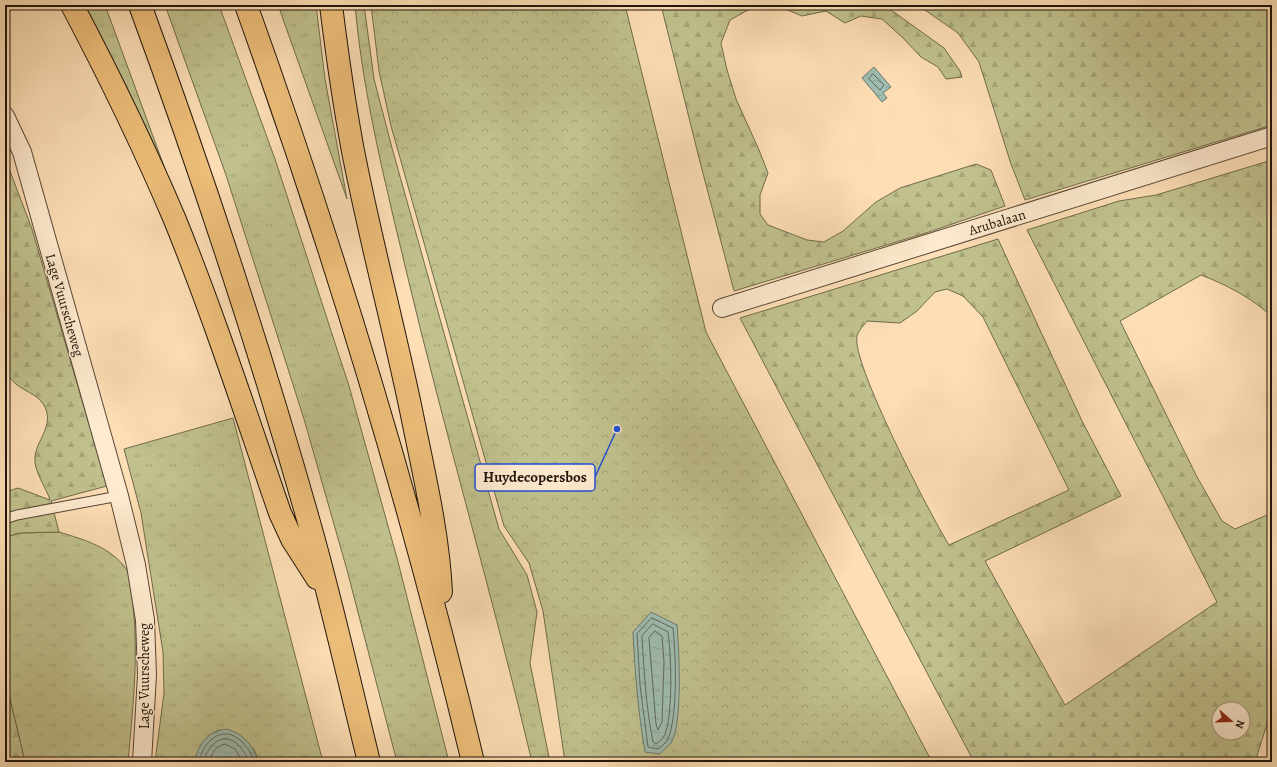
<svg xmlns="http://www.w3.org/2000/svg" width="1277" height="767" font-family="Alegreya,serif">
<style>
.grass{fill:url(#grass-tufts);stroke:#706b4c}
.forest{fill:url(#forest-firs);stroke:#706b4c;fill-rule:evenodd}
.park{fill:url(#park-crowns);stroke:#706b4c}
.water{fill:url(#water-ripples);stroke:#6c796e}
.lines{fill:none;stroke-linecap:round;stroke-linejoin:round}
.shore{stroke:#60685e;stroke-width:1}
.lane-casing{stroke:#574736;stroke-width:11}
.street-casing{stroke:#574736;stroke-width:20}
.highway-casing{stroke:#20150b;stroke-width:24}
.lane{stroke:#feeacf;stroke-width:9}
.street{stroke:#feeacf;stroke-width:18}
.highway{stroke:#eebf7a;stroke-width:22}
.labels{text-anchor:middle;stroke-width:3.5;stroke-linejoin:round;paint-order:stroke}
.street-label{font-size:14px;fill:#20150b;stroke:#feeacf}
.leader{fill:none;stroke:#1d4ed8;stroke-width:1.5}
.callout-dot{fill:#1d4ed8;stroke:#feeacf;stroke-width:1.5}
.callout{fill:#feeacf;stroke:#1d4ed8;stroke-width:1.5}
.callout-label{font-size:15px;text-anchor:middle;font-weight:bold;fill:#20150b}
</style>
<defs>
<pattern id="grass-tufts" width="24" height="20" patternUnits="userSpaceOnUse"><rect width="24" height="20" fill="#c0c18d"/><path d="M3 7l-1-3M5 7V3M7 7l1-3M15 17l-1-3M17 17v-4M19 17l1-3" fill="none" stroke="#a5a578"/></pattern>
<pattern id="forest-firs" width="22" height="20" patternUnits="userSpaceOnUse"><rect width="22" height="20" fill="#c0c18d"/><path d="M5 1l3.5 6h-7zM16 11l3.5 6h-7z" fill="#a5a578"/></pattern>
<pattern id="park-crowns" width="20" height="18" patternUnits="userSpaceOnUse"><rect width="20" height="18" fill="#c0c18d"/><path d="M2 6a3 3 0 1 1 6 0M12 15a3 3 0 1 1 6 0" fill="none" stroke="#a5a578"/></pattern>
<pattern id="water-ripples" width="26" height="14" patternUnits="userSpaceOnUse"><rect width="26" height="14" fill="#9fbcb0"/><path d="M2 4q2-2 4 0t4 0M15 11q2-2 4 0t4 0" fill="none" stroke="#89a196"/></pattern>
</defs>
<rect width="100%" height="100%" fill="#fddeb5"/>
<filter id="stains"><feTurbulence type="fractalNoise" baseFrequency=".005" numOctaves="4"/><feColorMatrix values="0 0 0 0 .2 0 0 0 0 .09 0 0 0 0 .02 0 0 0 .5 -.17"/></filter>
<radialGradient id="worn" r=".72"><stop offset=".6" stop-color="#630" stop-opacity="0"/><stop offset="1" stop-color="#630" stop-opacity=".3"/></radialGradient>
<path class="grass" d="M84 5H105L165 169Z
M165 5H219L276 162 349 386 397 558 449 762H397L347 570 304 419 226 175Z
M278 5H316L325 79 347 199Z
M355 5H364L374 79 392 148 499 529 527 575 537 612 530 663 550 762H532C493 597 445 434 406 270 385 182 363 95 355 5Z
M233 418 323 762H259L254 749 219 730C204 736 199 747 194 762H155L164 693 163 652 141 513 124 449Z
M59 532C85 540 111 547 127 570 130 575 130 585 131 591 140 648 133 705 128 762H25L5 678V537L20 533Z"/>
<path class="forest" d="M661 5H757L730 20 721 43 727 70 736 99 759 150 768 173 760 195V214L768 225 807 240 824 242 843 231 876 202 900 188 976 164 991 170 1005 206 926 233 734 291 700 162Z
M759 5H887L891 10 944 48 960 71 962 77 946 79 938 67 921 57 902 37 882 19 861 16 845 23 826 11 802 16 783 8Z
M923 5H1272V125L1025 200 1011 164 979 62 958 33 922 8Z
M5 158 32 229 107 486 51 501 59 532 20 533 5 537V492L18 488 50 500C46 487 33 470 35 457 36 441 54 426 45 407 36 389 10 391 5 366Z
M1272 160V317C1254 299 1225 284 1201 275L1120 321 1196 475 1222 521 1235 529 1267 515 1272 521V708L1255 762H974L740 318 998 239 1082 421 1121 496 985 561 1065 705 1217 602 1027 230 1119 201 1156 195ZM947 289 963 296 983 317 1069 490 949 545C931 516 851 363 857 336 858 331 864 325 867 321L900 323 917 311 935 292ZM1219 709H1243V733H1219Z
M5 678 25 762H5Z"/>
<path class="park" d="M371 5H625L706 332 932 762H565L543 611 529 563 504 526 391 126 379 71Z"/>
<path class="water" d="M874 67 891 87 883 93 887 98 882 102 862 78Z
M651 612 677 625C679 650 683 724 671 743 668 747 663 750 660 754L645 752C638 712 635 672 633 632Z
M227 729C245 735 252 745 259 762H194C199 744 207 731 227 729Z"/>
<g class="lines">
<path class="shore" d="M873 74 884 85 880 90 869 79Z
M652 618 673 628C676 655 678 715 668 739 666 743 661 747 658 749L648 747 640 685 637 634Z
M653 624 668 632C671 652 674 722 663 738 661 740 658 743 656 744L653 742C646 707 644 672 642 636Z
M655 631 662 636 664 662 662 722 658 730 656 724 649 638Z
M198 762C211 723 240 726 255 762
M203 762C214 730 237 732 249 762
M209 762C212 754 215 746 225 744L235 749 243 762"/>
<g class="lane-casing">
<path id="lane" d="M5 519 17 515 119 496"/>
</g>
<g class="street-casing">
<path id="street" d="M5 116 22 152 119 496 136 565 145 620 147 675 142 762
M722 308 1272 136"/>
</g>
<g class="highway-casing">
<path id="highway" d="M72 5C109 75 144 147 175 220 214 316 246 415 280 513L292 539 317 578
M140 5C202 174 259 346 308 519 331 599 349 681 369 762
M246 5C335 253 412 506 473 762
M331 5C337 54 344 103 353 151 370 238 393 324 411 410 423 470 438 531 441 592"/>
</g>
<use href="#lane" class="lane"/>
<use href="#street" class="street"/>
<use href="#highway" class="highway"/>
</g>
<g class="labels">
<g class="street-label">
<text transform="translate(997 222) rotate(-17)" y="5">Arubalaan</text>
<text transform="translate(65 305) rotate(74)" y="5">Lage Vuurscheweg</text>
<text transform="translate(144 676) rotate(-90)" y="5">Lage Vuurscheweg</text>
</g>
</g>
<path class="leader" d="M617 429L595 477"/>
<circle class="callout-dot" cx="617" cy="429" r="4"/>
<rect class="callout" x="475" y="464" width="120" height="27" rx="4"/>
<g class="callout-label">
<text x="535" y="482">Huydecopersbos</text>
</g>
<rect width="1277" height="767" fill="none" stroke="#fddeb5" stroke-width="20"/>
<rect x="6" y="6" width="1265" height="755" fill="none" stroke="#20150b" stroke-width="2"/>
<rect x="10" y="10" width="1257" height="747" fill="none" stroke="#20150b"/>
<g transform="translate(1231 721) rotate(110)"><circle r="19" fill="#feeacf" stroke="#a59581"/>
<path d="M0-3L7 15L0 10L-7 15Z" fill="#8f2418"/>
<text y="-6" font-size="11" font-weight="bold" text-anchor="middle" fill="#20150b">N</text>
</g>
<rect width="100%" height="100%" filter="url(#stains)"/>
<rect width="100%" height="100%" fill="url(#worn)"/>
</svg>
